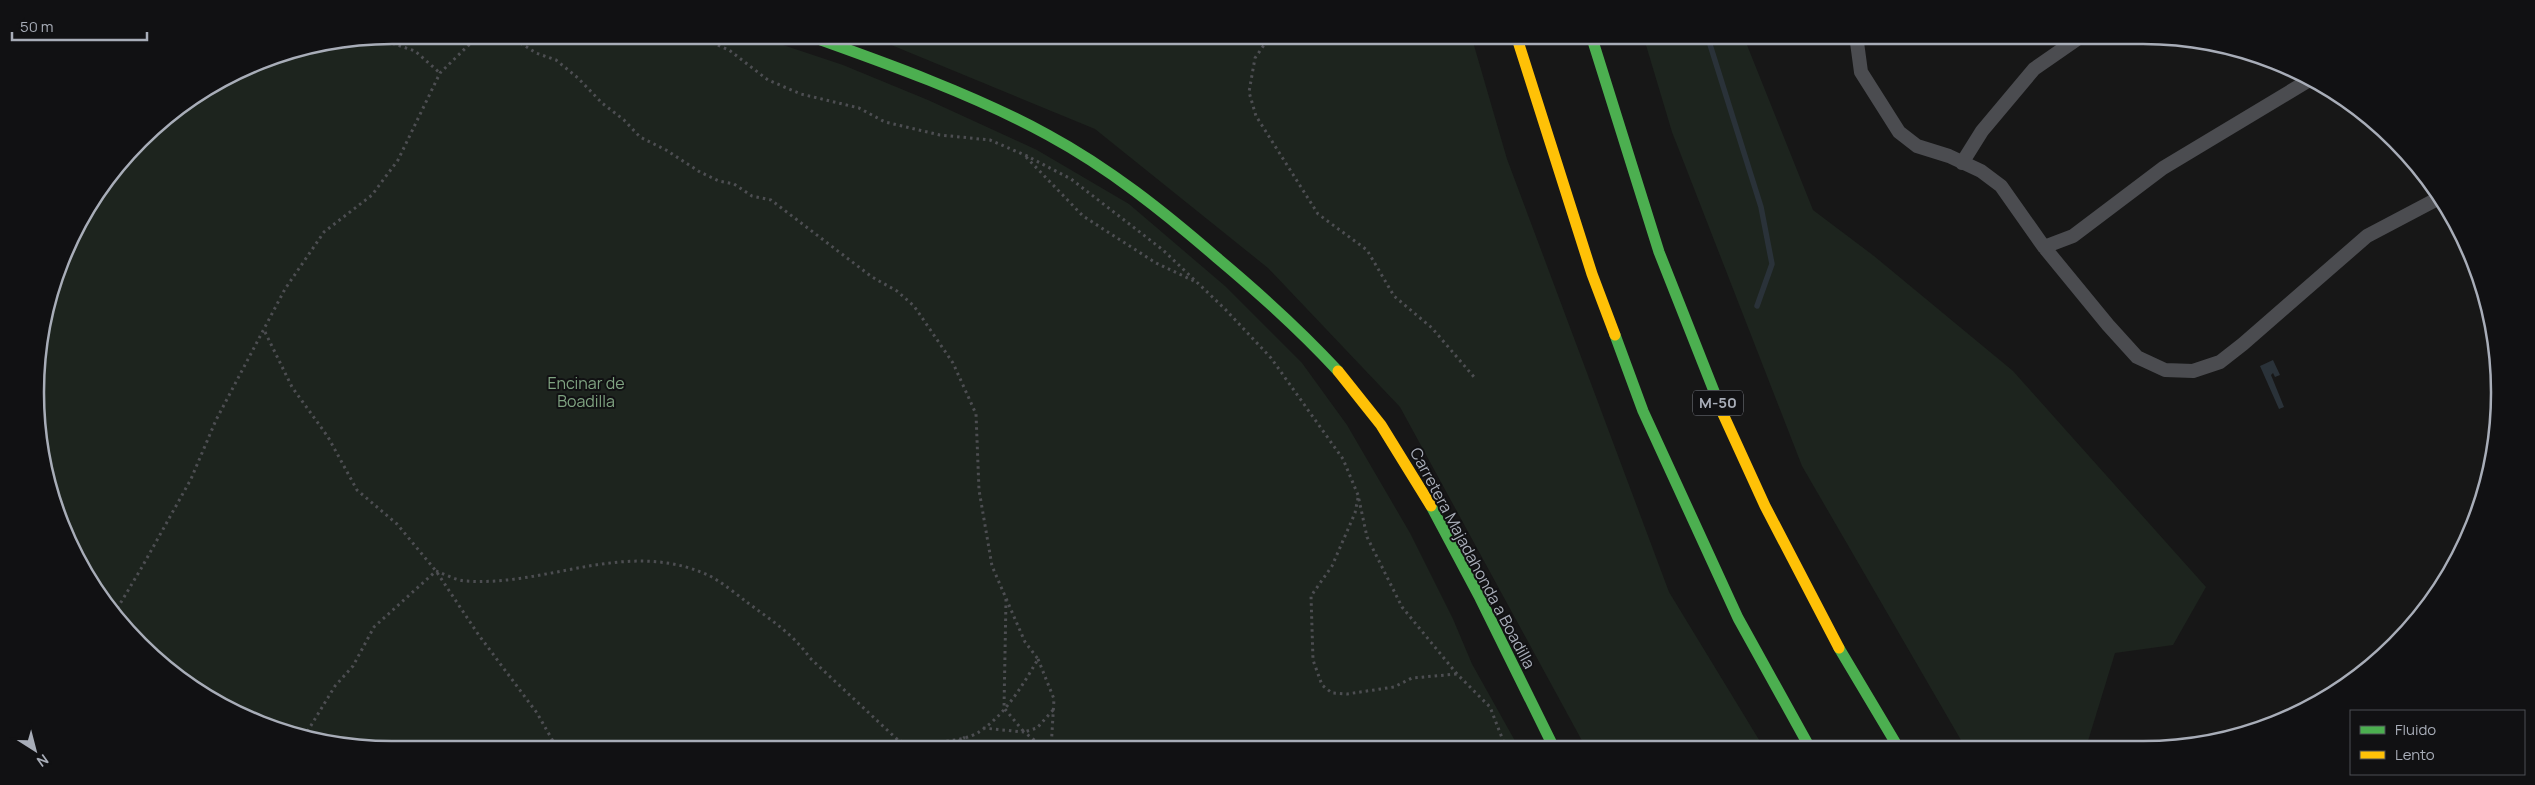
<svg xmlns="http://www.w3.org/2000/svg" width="2535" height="785" font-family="Manrope,sans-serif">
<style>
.green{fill:#1d241e}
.water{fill:#2a3239}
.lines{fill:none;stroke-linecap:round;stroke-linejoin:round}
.stream{stroke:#2a3239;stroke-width:5.5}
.path{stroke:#4d4e52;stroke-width:3;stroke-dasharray:2.5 4;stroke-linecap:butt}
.street{stroke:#4b4c50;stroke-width:14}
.fast{stroke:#4caf50;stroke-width:11}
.slow{stroke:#ffc107;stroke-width:11}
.labels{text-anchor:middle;stroke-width:4;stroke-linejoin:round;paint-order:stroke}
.shield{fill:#111113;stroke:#7b7e86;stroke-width:1}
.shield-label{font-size:15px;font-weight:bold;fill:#a8adb8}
.park-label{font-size:16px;fill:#7fa381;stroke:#111113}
.street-label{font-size:16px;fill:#a8adb8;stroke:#111113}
.rim{fill:none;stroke:#a8adb8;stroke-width:2.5}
</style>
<rect width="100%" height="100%" fill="#171717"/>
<path class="green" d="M393 35H753L843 65 928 100 1037 150 1129 204 1225 286 1302 363 1347 425 1410 533 1453 619 1472 664 1519 748 393 750 322 743 255 723 194 690 140 645 95 591 47 485 36 416 38 346 72 234 109 175 157 124 256 62 323 42Z
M867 35H1471L1507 159 1669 592 1764 748H1586L1400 407 1268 268 1095 129Z
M1643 35H1743L1813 210 1874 256 2013 371 2206 587 2173 645 2115 653 2088 741 2094 747H1965L1802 466 1672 132Z"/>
<path class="water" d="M2273 360 2280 375 2275 377 2273 373 2271 375 2284 407 2279 409 2260 366Z"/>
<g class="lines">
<path class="stream" d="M1707 35 1761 207 1772 264 1757 306"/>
<path class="path" d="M694 35 729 50 768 80 801 94 859 108 885 122 940 135 990 140 1027 156 1071 179 1163 250 1225 309 1271 358 1343 459 1358 495 1367 537 1402 607 1457 674 1490 707 1506 748
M1271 35 1255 58 1249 92 1256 116 1318 214 1367 250 1394 296 1432 328 1474 377
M374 37 415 51 440 73
M1026 157 1083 216 1156 263 1194 281
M265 332 292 387 328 437 357 490 397 524 436 571 478 634 537 713 558 750
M1358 498 1355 513 1332 566 1311 596 1313 660 1322 685 1332 693 1347 694 1394 687 1412 678 1457 674
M1006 599 1004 708 1024 732 1037 728 1054 709
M114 614 142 567 191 479 216 420 285 289 324 232 372 195 398 160 440 73 479 35
M1038 659 1054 699 1051 749
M983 728 1024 732 1046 749
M304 737 335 686 353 666 374 627 436 571C445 574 455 580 465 581 548 587 626 538 708 575 722 582 736 594 748 603 771 620 793 634 810 658L899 741C919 744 963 743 979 732 1005 715 1023 685 1038 659L1025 642 992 566 979 490 976 414 953 363 914 306 897 291 872 277 771 200 752 196 734 184 719 181 700 172 666 150 640 137 624 120 602 103 578 78 556 60 536 53 508 35
M916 749 918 744
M947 749 965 737"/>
<path class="street" d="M1856 35 1861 72 1899 132 1917 146 1949 156 1981 171 2001 186 2044 247 2108 325 2137 357 2165 370 2193 371 2220 362 2243 344 2367 236 2441 197
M1962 163 1982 131 2034 69 2083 35
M2044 247 2073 236 2163 168 2311 79"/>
<path class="fast" d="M807 35C886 63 975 95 1048 135 1109 168 1164 212 1216 257 1259 293 1300 330 1338 371
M1591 35 1659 252 1723 414
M1615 335 1643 411 1738 618 1810 748
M1431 506 1480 598 1554 748
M1839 648 1898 747"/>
<path class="slow" d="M1516 35 1592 274 1615 335
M1338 371 1381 425 1431 506
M1723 414 1765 506 1839 648"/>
</g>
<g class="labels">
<rect class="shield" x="1693" y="390.5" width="50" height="25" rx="4"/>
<g class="shield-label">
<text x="1718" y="408">M-50</text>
</g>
<g class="park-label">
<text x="586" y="389">Encinar de<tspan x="586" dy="18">Boadilla</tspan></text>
</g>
<g class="street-label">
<text transform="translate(1473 558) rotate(62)" y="6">Carretera Majadahonda a Boadilla</text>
</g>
</g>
<path d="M0 0H2535V785H0ZM392 44H2143A348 348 0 0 1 2491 392V393A348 348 0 0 1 2143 741H392A348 348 0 0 1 44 393V392A348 348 0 0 1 392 44Z" fill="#111113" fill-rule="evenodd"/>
<path class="rim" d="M392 44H2143A348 348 0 0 1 2491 392V393A348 348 0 0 1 2143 741H392A348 348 0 0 1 44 393V392A348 348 0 0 1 392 44Z"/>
<rect x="2350" y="710" width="175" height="65" fill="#111113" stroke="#4d4f55"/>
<rect x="2360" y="726" width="25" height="8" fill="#4caf50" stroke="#4d4f55"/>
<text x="2395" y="735" font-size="15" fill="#a8adb8">Fluido</text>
<rect x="2360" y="751" width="25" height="8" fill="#ffc107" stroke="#4d4f55"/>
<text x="2395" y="760" font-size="15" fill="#a8adb8">Lento</text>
<g transform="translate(35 750) rotate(144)" stroke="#111113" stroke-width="4" paint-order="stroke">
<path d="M0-4L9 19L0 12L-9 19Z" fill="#a8adb8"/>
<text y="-8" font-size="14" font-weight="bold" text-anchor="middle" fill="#a8adb8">N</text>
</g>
<path d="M12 32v8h135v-8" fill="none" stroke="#a8adb8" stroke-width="2.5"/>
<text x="20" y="32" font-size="15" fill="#a8adb8" stroke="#111113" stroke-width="4" paint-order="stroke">50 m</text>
</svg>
